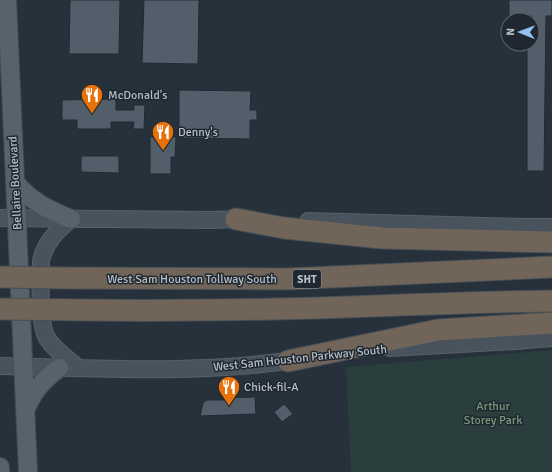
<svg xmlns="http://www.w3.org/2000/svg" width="552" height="472" font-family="Signika,sans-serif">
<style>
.green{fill:#293e3d}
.building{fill:#525e69;stroke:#212a32}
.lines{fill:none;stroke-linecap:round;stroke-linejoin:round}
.secondary-casing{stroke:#586169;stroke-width:18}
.primary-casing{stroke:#434c54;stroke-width:20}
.highway-casing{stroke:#454e56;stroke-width:23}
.secondary{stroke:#48535e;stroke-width:16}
.primary{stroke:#58626b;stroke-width:18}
.highway{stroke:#716458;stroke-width:21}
.highway-bridge-casing{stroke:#454e56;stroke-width:23;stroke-linecap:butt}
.highway-bridge{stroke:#716458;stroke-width:21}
.labels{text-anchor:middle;stroke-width:3;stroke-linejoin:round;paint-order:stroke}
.shield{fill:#1f2830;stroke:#88919a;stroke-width:1}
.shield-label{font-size:11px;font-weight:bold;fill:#b5bec7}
.poi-label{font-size:12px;fill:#b5bec7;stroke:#1f2830;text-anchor:start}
.street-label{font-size:12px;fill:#b5bec7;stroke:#1f2830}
.park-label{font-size:12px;fill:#769a7a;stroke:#1f2830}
</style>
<rect width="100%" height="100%" fill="#26313b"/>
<path class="green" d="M552 350V472H351L346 367Z"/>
<path class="building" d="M70 0H120L119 54H69Z
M144 0H199L198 64 142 63Z
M509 0H552V16H546L544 171H527V44H532V16H509Z
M179 90 251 91 250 110H257V120H250V139L179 138Z
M116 99V110H134V105H145L144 129H133L134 122H111V129H77V120H62V100Z
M150 137H176L175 157H171V174H150Z
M81 156H119V173L81 172Z
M255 397 256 414 200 416 203 403 207 400H224V398Z
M284 404 293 414 282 422 274 412Z"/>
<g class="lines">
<g class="secondary-casing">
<path id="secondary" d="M0 218 210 220 247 219
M71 219C57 231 45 242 41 261 41 280 38 323 47 338 55 351 68 359 79 368
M308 221 522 227H552
M390 348 515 341 552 338
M0 366C100 368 201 375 300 359"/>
</g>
<g class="primary-casing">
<path id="primary" d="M7 0 28 472
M15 182C30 201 49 210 71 219
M25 410C35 389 41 382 59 368
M0 467V472"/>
</g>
<g class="highway-casing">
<path id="highway" d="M236 219 284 228 382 238 552 242
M63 278 287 279 552 267
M85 310C163 311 241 310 319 308 396 305 474 302 552 301
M288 361 438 330 552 323"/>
</g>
<use href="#secondary" class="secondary"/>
<use href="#primary" class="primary"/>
<use href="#highway" class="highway"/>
<g class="highway-bridge-casing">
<path id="highway-bridge" d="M0 277 63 278
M0 309 85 310"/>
</g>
<use href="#highway-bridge" class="highway-bridge"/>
</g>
<defs>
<g id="restaurant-pin" transform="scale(1.15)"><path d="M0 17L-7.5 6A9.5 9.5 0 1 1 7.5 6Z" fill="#e8710a" stroke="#1f2830"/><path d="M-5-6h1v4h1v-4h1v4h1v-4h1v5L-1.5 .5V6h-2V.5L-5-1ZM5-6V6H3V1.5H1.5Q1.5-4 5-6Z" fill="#fff"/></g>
</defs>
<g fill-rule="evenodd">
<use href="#restaurant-pin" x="92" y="95"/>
<use href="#restaurant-pin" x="163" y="132"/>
<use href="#restaurant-pin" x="229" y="387"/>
</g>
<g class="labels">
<rect class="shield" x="293" y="270" width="28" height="18" rx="3"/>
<g class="shield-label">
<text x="307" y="283">SHT</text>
</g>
<g class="poi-label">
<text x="108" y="99">McDonald's</text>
<text x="178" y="136">Denny's</text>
<text x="244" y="391">Chick-fil-A</text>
</g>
<g class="street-label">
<text transform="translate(15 183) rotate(-93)" y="4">Bellaire Boulevard</text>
<text x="192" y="283">West Sam Houston Tollway South</text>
<text transform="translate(300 358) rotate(-6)" y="4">West Sam Houston Parkway South</text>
</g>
<g class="park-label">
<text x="493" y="410">Arthur<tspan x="493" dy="14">Storey Park</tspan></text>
</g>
</g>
<g transform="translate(520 32) rotate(271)"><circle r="19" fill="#1f2830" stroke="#5b646c"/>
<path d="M0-3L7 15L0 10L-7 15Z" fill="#94c1ed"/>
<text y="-6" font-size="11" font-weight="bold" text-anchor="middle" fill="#b5bec7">N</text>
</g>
</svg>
